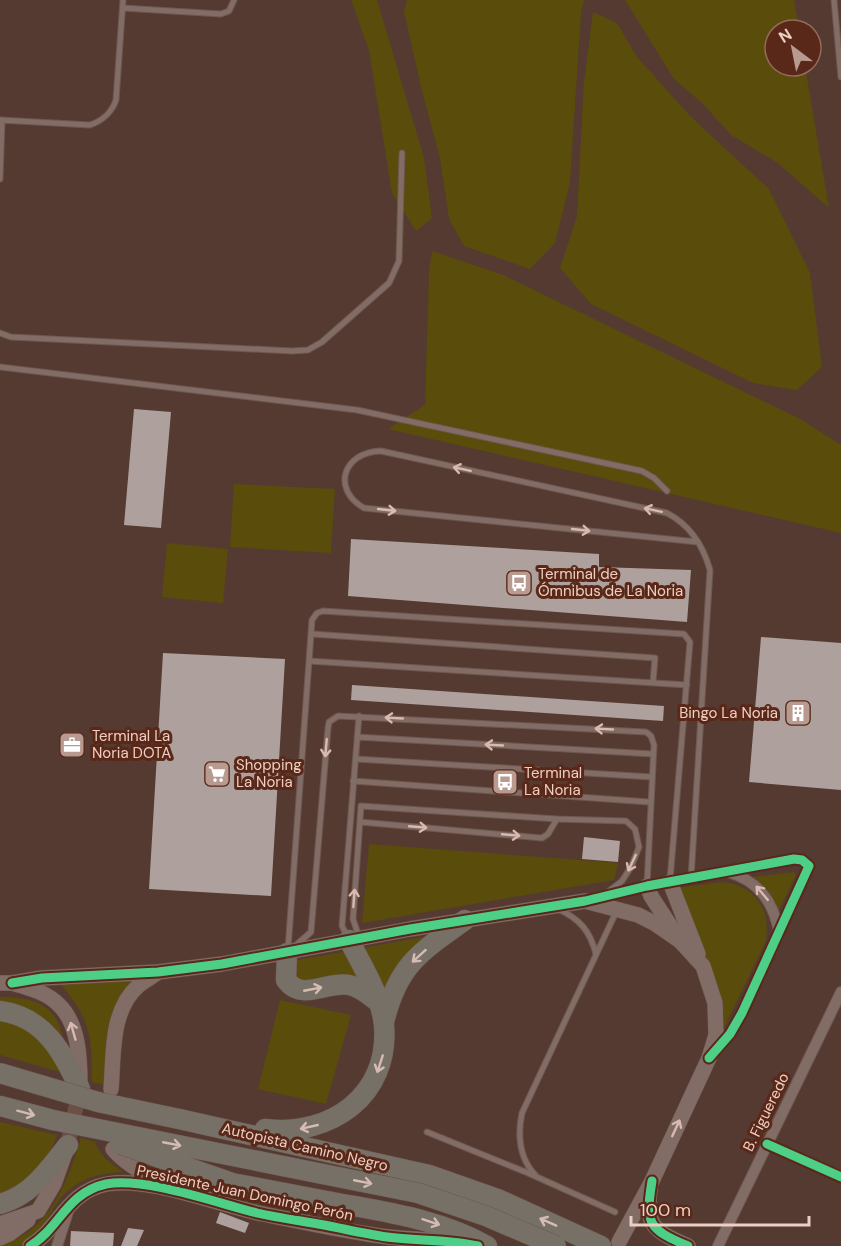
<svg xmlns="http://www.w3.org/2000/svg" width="841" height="1246" font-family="'DM Sans',sans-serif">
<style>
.green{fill:#5a4c0b}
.building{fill:#aea19d}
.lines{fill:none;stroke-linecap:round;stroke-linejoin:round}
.secondary-tunnel{stroke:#6c5047;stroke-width:15;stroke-dasharray:15 8;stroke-linecap:butt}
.lane-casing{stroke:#6e574e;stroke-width:7}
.street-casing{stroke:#6e574e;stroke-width:12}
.secondary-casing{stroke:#6e574e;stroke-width:16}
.highway-casing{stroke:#6e574e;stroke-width:21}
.lane{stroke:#826c66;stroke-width:5}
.street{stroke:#826c66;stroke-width:10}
.secondary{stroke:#826c66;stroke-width:15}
.highway{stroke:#777067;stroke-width:20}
.highway-bridge-casing{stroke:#6e574e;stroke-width:21;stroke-linecap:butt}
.highway-bridge{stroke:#777067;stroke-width:20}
.cycleway-casing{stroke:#592818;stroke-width:13}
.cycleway{stroke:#4dcf88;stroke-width:9}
.oneway{stroke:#d8bab0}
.oneway2{stroke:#d5bbb1}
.labels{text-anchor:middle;stroke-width:6;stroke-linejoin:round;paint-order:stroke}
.poi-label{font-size:15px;fill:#edcec3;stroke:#592818;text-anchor:start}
.street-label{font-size:15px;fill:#edcec3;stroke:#592818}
</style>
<rect width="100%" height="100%" fill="#553a31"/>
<path class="green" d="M351 0H377L424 158 432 218 416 231 392 193 369 50Z
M407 0H584L581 12 570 182 555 243 530 269 464 246 449 219 440 158 422 91 404 12Z
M625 0H794L799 30H775V66H805L829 208 778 163 731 135 703 104 674 79Z
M593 12 617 23 637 57 691 117 769 189 810 273 822 367 797 390 753 383 591 304 560 268 577 216 584 81Z
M432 251 503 275 802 420 841 445V533L388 429 425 405 429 272Z
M234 484 335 489 331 553 230 547Z
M167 543 228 549 223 603 162 597Z
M369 844 618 863 614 880 362 923Z
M794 872 796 875 779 910 771 895 753 877Z
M722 882C755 885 773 911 765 943L724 1028 719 990 711 968 696 940 676 888Z
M428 936 383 996 357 949Z
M343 952 359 979 346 975 308 983 296 979 291 961Z
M137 980 123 990 112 1013 104 1085 92 1082C92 1038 91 1019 61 985Z
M0 997C33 997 59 1004 63 1042L0 1003Z
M280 1000 351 1015 326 1104 258 1089Z
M0 1019C29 1027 49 1043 60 1072L0 1055Z
M0 1122 57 1135 48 1157 36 1176 0 1197Z
M81 1138 95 1142C101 1157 111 1164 124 1172 93 1173 69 1182 53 1209 45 1223 39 1237 23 1245 17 1246 7 1246 0 1246V1243C48 1237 69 1178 81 1138Z"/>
<path class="building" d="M134 409 171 412 161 528 124 525Z
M351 539 599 554V567L691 570 687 622 348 596Z
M761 637 841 643V790L749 782Z
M163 653 285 659 271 896 149 889Z
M352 685 664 706 663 721 351 700Z
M584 837 620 841 618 862 582 859Z
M220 1212 249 1223 245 1233 216 1223Z
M128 1228 144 1230 137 1246H121Z
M71 1231 114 1233 113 1246H70Z"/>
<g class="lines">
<path class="secondary-tunnel" d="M69 1138 80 1089"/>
<g class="lane-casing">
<path id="lane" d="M834 0 841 77
M123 8 221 14 229 11 234 0
M0 120 90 125C102 121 112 112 116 100L123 0
M0 179 2 120
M0 333 11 337 292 351 308 350 322 342 389 283 399 261 402 153
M0 367 357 410 642 471 654 478 667 491
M312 634 655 658 653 682
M309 661 687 685
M357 737 653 754
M356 759 652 777
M353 781 649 802
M360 822 542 838 548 834 557 819
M691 878 710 570C703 545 690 525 667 513L381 451C343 452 331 489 364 508L698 542
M558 909C580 919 590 931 596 954
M347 936 342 926 359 716
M359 937 353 919 361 806 557 819 626 821 635 829 639 847 631 867 622 881 609 891
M295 946 311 932 328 728 329 722 338 716 646 732 651 736 654 745 647 885
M288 949 312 620 317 613 323 611 684 634 690 642 670 880
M427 1132 528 1173 615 1212
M537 1177C519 1159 517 1137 522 1113L617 910"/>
</g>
<g class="street-casing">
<path id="street" d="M728 872C759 881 773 902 779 931
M588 900 647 886 794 859 802 860 809 866 742 1013 730 1034 712 1055
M767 1144 841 1177
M57 1246 68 1212
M718 1246 841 992"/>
</g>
<g class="secondary-casing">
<path id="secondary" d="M670 882 698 954
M647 886 651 896 675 933
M0 983H12L42 978 158 972 222 964 410 929 585 901 638 915 654 923 680 941 703 966 715 1003 716 1035 709 1058 652 1181 619 1242
M15 984C30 988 47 993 58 1004 79 1023 80 1059 80 1086
M111 1089C114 1055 110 1011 138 986 144 981 152 977 158 972
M113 1149C126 1165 148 1175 166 1187
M650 1190C644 1227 657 1232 688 1246
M0 1224 38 1211 54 1184 65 1153
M0 1238 9 1234 28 1220
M30 1246C60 1228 66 1192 107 1184 150 1176 218 1205 263 1214 304 1222 347 1232 388 1237 417 1240 446 1240 475 1245"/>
</g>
<g class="highway-casing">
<path id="highway" d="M287 953 286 980C302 1002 326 981 349 985 360 987 369 995 378 1002
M0 1011C45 1017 62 1052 80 1089
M384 1022C398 965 419 953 465 920
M0 1106 53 1120
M179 1119 429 1175 500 1200 601 1246
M265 1129C331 1137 390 1095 384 1025 381 995 362 966 349 940
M332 1202C385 1212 440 1219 487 1246
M0 1204C32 1195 48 1170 68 1145"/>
</g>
<use href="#lane" class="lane"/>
<use href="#street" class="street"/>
<use href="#secondary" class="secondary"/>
<use href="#highway" class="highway"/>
<g class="highway-bridge-casing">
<path id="highway-bridge" d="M0 1073 98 1102 179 1119
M53 1120 418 1193 486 1216 556 1246
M120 1144 232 1183 332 1202"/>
</g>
<use href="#highway-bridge" class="highway-bridge"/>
<g class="cycleway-casing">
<path id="cycleway" d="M12 983 42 978 158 972 222 964 410 929 585 901 647 886 794 859 802 860 809 866 742 1013 730 1034 709 1058
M767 1144 841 1177
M652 1181C645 1224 648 1229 688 1246
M30 1246C60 1228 66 1193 106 1184 146 1177 217 1203 257 1213 279 1218 302 1221 324 1225 345 1229 366 1234 387 1237 417 1241 448 1239 478 1246"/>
</g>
<use href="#cycleway" class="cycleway"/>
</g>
<defs><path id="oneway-shaft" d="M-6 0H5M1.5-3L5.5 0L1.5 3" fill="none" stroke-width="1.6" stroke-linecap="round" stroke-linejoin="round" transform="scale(1.5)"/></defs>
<g class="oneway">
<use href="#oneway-shaft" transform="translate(462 469) rotate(-168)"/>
<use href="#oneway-shaft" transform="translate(387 510) rotate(6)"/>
<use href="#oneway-shaft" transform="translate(653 510) rotate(-168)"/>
<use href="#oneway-shaft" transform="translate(581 530) rotate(6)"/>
<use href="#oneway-shaft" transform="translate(394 718) rotate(-177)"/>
<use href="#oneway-shaft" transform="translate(604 729) rotate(-177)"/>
<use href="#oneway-shaft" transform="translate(494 745) rotate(-177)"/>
<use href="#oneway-shaft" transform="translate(326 748) rotate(95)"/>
<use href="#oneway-shaft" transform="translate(418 827) rotate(5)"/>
<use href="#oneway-shaft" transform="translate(511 835) rotate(5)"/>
<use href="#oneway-shaft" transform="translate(632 863) rotate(115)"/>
<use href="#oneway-shaft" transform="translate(762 893) rotate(-130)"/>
<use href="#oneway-shaft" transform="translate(354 898) rotate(-86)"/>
<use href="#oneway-shaft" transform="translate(73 1031) rotate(-106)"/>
<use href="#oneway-shaft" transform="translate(676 1128) rotate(-65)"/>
</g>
<g class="oneway2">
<use href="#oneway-shaft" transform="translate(419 956) rotate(138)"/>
<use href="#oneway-shaft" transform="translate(313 989) rotate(-11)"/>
<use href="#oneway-shaft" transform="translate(380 1064) rotate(108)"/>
<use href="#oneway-shaft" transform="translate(26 1113) rotate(15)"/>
<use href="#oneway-shaft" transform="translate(309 1127) rotate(167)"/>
<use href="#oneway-shaft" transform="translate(172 1144) rotate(11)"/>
<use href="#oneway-shaft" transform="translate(363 1182) rotate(11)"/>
<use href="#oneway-shaft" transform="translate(431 1222) rotate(18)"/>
<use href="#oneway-shaft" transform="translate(548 1222) rotate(-156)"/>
</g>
<defs>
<g id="bus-square" transform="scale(1.35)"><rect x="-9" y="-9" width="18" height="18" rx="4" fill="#b89a90" stroke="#592818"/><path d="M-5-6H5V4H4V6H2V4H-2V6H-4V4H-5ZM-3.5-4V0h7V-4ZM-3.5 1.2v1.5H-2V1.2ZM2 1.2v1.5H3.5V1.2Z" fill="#fff"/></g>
<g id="building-square" transform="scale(1.35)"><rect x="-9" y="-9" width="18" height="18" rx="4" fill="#b89a90" stroke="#592818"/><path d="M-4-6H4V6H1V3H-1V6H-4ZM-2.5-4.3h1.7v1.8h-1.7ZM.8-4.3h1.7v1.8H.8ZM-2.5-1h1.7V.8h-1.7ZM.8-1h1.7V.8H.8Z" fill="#fff"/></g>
<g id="office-square" transform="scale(1.35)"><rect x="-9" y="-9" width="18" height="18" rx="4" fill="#b89a90" stroke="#592818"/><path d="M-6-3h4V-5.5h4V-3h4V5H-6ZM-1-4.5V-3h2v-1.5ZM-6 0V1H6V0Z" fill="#fff"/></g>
<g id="supermarket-square" transform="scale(1.35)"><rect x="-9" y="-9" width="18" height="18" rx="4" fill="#b89a90" stroke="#592818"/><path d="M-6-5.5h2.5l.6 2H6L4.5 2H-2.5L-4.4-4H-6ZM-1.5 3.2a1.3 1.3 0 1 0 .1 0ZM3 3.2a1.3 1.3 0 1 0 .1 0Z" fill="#fff"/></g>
</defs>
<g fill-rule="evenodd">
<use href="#bus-square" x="519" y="583"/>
<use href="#building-square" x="798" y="713"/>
<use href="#office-square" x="72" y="745"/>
<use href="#supermarket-square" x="217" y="774"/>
<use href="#bus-square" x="505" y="782"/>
</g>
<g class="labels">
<g class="poi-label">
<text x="538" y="579">Terminal de<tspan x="538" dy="17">Ómnibus de La Noria</tspan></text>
<text x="778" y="718" text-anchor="end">Bingo La Noria</text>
<text x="92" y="741">Terminal La<tspan x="92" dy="17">Noria DOTA</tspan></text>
<text x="236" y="770">Shopping<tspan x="236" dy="17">La Noria</tspan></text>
<text x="524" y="778">Terminal<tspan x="524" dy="17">La Noria</tspan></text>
</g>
<g class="street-label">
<text transform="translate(766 1112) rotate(-64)" y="5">B. Figueredo</text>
<text transform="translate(305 1147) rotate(13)" y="5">Autopista Camino Negro</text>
<text transform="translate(245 1193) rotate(12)" y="5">Presidente Juan Domingo Perón</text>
</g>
</g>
<g transform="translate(793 48) rotate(328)"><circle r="28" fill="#592818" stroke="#946a5c" stroke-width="1.5"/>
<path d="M0-4.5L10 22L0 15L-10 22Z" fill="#b89a90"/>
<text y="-9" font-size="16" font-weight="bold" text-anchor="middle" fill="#edcec3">N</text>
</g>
<path d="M631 1216v9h178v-9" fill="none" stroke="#edcec3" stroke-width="3"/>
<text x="640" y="1216" font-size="18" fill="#edcec3" stroke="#592818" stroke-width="4.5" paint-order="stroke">100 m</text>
</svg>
